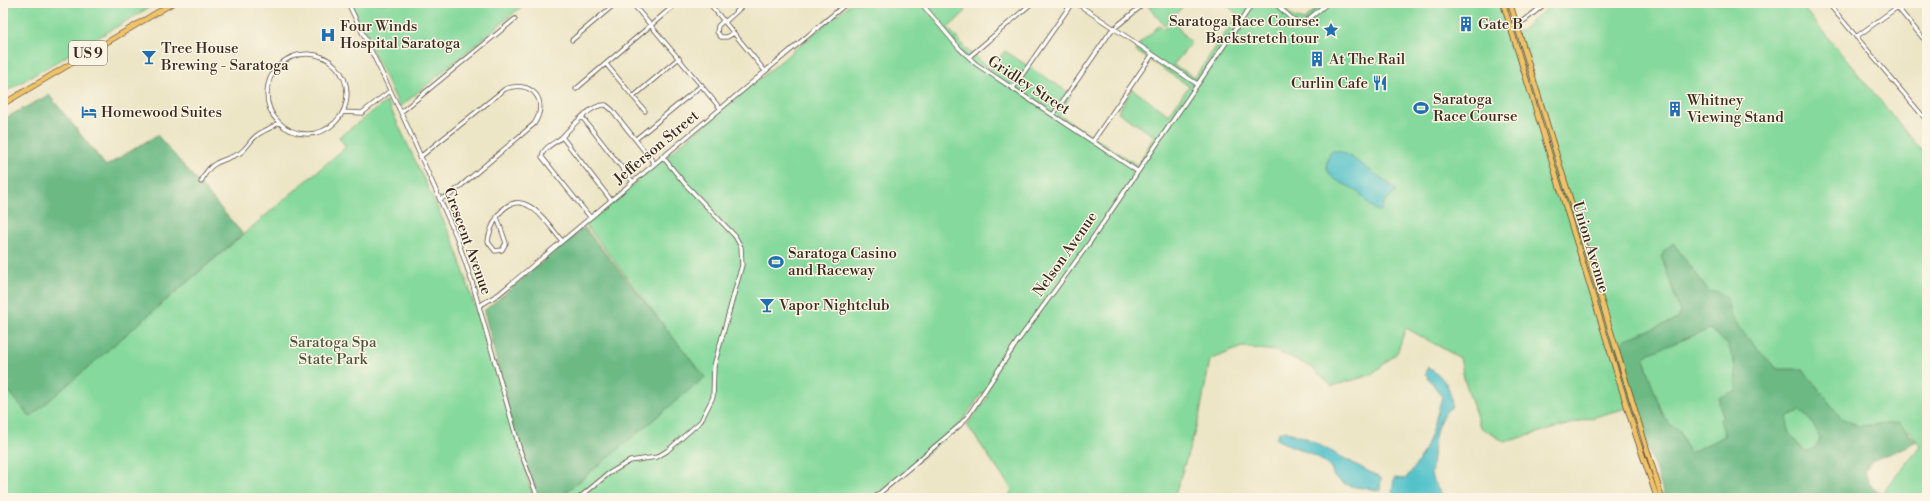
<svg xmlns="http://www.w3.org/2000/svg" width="1930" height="501" font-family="'Libre Bodoni',serif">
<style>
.green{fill:#85d99c;stroke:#60825d}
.forest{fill:#6cb984;stroke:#547251;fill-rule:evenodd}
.water{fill:#54c2ca;stroke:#487674}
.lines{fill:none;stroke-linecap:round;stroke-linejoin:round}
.minor-casing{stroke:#564637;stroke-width:5}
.major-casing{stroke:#564637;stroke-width:6}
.minor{stroke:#fff;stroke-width:3.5}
.major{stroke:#f1c369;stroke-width:4.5}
.labels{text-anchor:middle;stroke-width:3;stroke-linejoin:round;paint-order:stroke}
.shield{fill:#fcf5e5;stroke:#75675a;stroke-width:1}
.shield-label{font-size:14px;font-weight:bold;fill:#3b2a1e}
.poi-label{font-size:15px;fill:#3b2a1e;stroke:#fcf5e5;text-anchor:start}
.street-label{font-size:15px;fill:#3b2a1e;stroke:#fcf5e5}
.park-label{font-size:15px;fill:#4e563e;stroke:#fcf5e5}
</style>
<rect width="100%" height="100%" fill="#fcf5e5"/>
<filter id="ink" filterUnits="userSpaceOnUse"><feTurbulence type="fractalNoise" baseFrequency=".025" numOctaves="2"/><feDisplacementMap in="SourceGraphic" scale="8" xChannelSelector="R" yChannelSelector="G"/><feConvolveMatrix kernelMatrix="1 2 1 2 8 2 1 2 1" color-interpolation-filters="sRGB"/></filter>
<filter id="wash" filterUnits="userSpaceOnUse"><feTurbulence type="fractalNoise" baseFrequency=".012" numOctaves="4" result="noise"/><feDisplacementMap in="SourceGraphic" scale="16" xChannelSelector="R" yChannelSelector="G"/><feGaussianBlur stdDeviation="0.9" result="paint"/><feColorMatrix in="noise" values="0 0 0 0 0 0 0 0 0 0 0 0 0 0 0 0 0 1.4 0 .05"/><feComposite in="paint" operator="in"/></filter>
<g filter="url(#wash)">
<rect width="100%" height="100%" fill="#ece5c6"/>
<path class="green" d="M3 3H157L3 93Z
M349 3H526L400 107Z
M851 3H959L966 11 948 28 966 49 991 69 1005 51 1071 94 1059 115 1138 166 1154 136 1118 112 1132 89 1169 115 1189 86 1136 51 1140 43 1160 25 1164 29 1173 21 1191 44 1173 65 1195 77 1238 15 1225 3H1280L1293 17 1304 20 1317 8 1312 3H1501L1511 34 1522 30 1553 3H1799L1927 157V498H1887L1883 492 1920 446 1910 431 1832 439 1802 460 1656 471 1634 406 1505 442 1480 427 1464 378 1460 358 1406 328 1397 353 1371 375 1332 386 1311 367 1276 351 1242 347 1210 360 1199 418 1174 498H1008L1012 490 967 425 988 397 982 393 959 426 874 498H559L704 377 585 224Z
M1151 3H1187L1164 25 1148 6Z
M387 101 455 245 513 426 533 498H3V384L30 416 346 147 339 137Z"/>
<path class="forest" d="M49 95 106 166 157 135 243 234 30 417 3 384V119Z
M584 227 705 377 559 498H538L513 426 484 311Z
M1673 243 1709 291 1718 292 1727 297C1728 301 1728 306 1729 310 1733 325 1765 358 1778 369H1803L1841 418 1859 426 1899 423 1916 441 1908 446 1871 461 1865 471C1869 488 1875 491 1890 498H1665L1634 406 1617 348 1626 339 1678 319 1680 312 1662 257 1664 251ZM1710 329 1728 345 1734 362 1737 390 1720 397 1719 403 1723 416 1720 420 1725 436 1689 453 1680 431 1670 424 1664 417 1652 385 1644 358 1650 353ZM1800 411 1811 421 1820 438C1818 446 1812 451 1804 451 1795 440 1785 431 1788 416Z"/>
<path class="water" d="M1332 151H1339L1351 157 1395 188 1396 192 1391 197 1384 201 1381 211C1372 212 1366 199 1360 194 1350 183 1324 182 1327 162 1328 158 1329 155 1332 151Z
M1428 367C1445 379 1451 386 1452 407 1431 420 1435 453 1431 474L1433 481 1445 498H1400L1392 493 1394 478 1405 479C1426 457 1434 425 1442 397L1425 373Z
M1285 431 1306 438 1381 478 1380 491C1360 485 1352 491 1334 477 1330 455 1293 449 1276 439L1279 432Z"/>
</g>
<g filter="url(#ink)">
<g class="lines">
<g class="minor-casing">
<path id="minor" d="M348 3 405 121 457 238 472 282 520 450 538 498
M632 3 720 108
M709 3 765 71
M921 3 959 48 976 64 1137 171
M1076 3 1197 84
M1275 3C1305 32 1298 26 1328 3
M1828 3 1927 121
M1897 7 1927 43
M724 20 718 26 717 32 721 37H727L734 33
M725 22 746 3
M1510 27 1525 20 1546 3
M1856 37 1903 3
M572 40 616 3
M267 94a40 40 0 1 1 80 0a40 40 0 1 1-80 0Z
M969 57 1032 3
M606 64 645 111
M1013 88 1072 3
M576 89 677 3
M633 97 679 58
M343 112 362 113 390 91
M401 112 515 19
M1053 115 1111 31 1145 3
M582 117 633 182
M562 137 611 200
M636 139 702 85
M1093 141 1152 55
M420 157 505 89C531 79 550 100 534 124L450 195 440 199
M201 182C211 159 221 163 240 153 247 148 249 142 255 137 262 130 272 129 279 122
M497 217 506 243 502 250 495 251 488 242C489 231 493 223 499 214 523 183 548 224 562 241
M590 217 542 157C542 148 555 143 561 138 571 128 591 103 606 105L612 110 654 163
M479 306 499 294 847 3
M579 498 608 474 630 461 657 457 667 451 701 421 713 397 714 366 742 265 741 247 735 236 685 184 662 156
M874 498 959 426 968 416 1017 342 1090 242 1253 3"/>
</g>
<g class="major-casing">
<path id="major" d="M1503 3 1636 436 1657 498
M1510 3 1662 498
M3 104 173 3"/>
</g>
<use href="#minor" class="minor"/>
<use href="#major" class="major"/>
</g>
</g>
<defs>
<g id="building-bare" transform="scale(1.2)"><path d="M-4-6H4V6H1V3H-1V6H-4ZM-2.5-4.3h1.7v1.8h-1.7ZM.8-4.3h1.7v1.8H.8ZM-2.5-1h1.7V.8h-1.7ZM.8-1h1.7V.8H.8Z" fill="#1f6fb2" stroke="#fcf5e5" stroke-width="2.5" paint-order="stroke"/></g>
<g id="sight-bare" transform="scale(1.2)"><path d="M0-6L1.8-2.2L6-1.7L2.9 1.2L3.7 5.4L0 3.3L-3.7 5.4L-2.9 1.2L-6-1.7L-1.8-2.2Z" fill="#1f6fb2" stroke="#fcf5e5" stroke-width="2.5" paint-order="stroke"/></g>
<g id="hospital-bare" transform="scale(1.2)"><path d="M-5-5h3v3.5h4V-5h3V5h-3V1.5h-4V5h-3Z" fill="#1f6fb2" stroke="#fcf5e5" stroke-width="2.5" paint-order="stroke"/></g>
<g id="bar-bare" transform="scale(1.2)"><path d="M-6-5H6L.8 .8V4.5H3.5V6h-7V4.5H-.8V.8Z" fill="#1f6fb2" stroke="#fcf5e5" stroke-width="2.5" paint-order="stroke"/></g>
<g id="restaurant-bare" transform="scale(1.2)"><path d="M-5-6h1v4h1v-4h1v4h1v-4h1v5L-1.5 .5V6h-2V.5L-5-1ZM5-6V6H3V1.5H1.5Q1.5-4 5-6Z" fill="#1f6fb2" stroke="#fcf5e5" stroke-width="2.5" paint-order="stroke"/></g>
<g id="stadium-bare" transform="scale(1.2)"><path d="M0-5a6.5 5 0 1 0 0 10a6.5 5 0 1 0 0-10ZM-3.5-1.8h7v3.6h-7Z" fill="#1f6fb2" stroke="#fcf5e5" stroke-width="2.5" paint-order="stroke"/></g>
<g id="hotel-bare" transform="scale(1.2)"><path d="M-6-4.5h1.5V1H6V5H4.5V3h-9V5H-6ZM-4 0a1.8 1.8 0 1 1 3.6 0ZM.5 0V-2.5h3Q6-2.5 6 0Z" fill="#1f6fb2" stroke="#fcf5e5" stroke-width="2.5" paint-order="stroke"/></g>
</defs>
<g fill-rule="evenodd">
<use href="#building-bare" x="1466" y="24"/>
<use href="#sight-bare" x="1331" y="30"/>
<use href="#hospital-bare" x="328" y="35"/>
<use href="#bar-bare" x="149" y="57"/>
<use href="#building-bare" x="1317" y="59"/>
<use href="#restaurant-bare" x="1380" y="83"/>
<use href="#stadium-bare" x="1421" y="108"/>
<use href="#building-bare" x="1675" y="109"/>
<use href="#hotel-bare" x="89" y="112"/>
<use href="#stadium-bare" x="776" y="262"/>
<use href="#bar-bare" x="767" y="305"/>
</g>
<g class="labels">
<rect class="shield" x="69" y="41" width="38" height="24" rx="3"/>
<g class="shield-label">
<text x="88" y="58">US 9</text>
</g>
<g class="poi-label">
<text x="1319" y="26" text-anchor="end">Saratoga Race Course:<tspan x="1319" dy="17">Backstretch tour</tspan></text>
<text x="1478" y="29">Gate B</text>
<text x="340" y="31">Four Winds<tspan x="340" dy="17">Hospital Saratoga</tspan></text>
<text x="161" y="53">Tree House<tspan x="161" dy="17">Brewing - Saratoga</tspan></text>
<text x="1329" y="64">At The Rail</text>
<text x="1368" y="88" text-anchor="end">Curlin Cafe</text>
<text x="1433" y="104">Saratoga<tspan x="1433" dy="17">Race Course</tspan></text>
<text x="1687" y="105">Whitney<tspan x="1687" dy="17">Viewing Stand</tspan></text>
<text x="101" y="117">Homewood Suites</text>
<text x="788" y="258">Saratoga Casino<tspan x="788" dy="17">and Raceway</tspan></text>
<text x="779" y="310">Vapor Nightclub</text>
</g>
<g class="street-label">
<text transform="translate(1029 85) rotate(33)" y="5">Gridley Street</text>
<text transform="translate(656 147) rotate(-40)" y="5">Jefferson Street</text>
<text transform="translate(468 241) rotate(70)" y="5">Crescent Avenue</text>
<text transform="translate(1591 247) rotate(73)" y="5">Union Avenue</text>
<text transform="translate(1065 254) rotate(-55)" y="5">Nelson Avenue</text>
</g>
<g class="park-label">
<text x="333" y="347">Saratoga Spa<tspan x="333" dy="17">State Park</tspan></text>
</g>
</g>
<rect width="1930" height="501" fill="none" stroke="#fcf5e5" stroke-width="16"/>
</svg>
